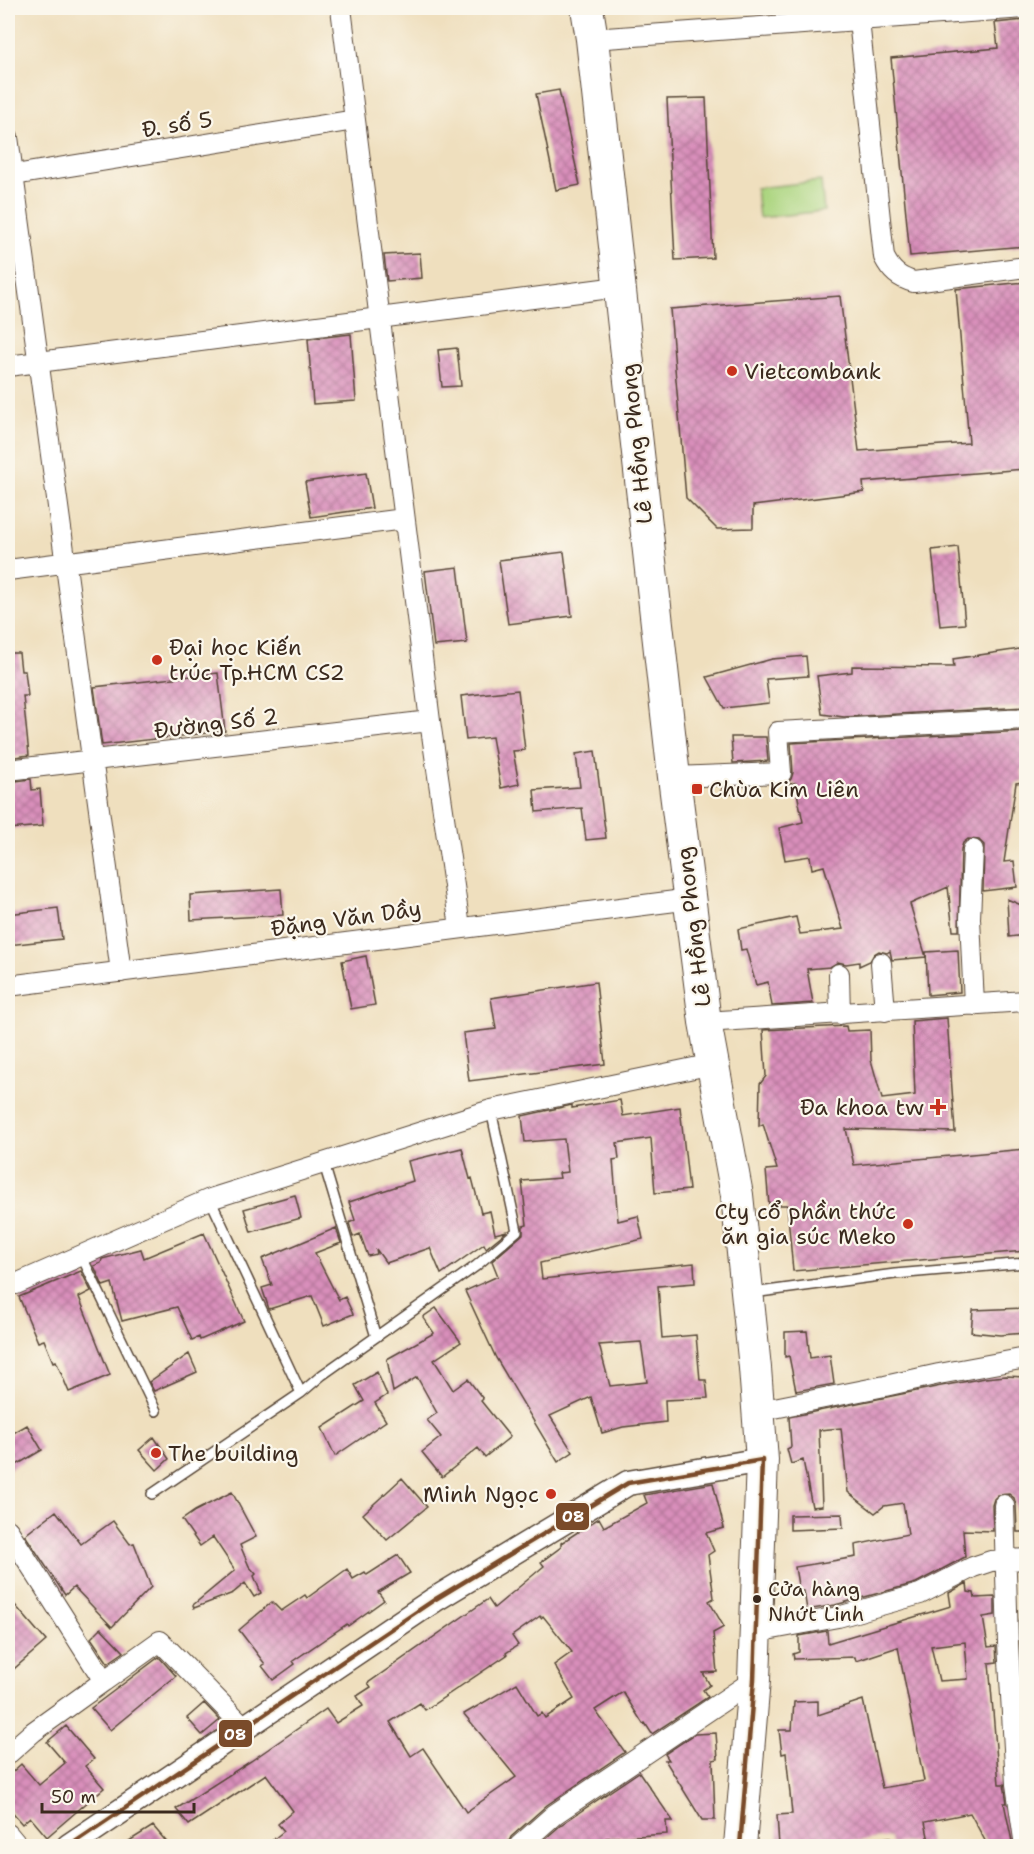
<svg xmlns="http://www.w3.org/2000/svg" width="1034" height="1854" font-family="'Shantell Sans',sans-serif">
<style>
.pitch{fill:#acd580;stroke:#74804f;stroke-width:1.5}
.building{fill:url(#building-cross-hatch);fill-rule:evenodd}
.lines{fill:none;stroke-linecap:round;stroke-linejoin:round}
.service-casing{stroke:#564536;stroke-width:12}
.minor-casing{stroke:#564536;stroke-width:22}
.tertiary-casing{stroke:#564536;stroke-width:27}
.trunk-casing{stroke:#564536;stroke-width:34}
.service{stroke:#fff;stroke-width:9}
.minor{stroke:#fff;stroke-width:20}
.tertiary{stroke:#fff;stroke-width:24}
.trunk{stroke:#fff;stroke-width:32}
.bus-1-casing{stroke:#fbf7ec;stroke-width:9}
.bus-1{stroke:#7a4b2a;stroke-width:4.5}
.poi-dot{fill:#c8321e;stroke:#fbf7ec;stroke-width:2}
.bus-dot{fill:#3b2a1e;stroke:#fbf7ec;stroke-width:2}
.labels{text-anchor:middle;stroke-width:4.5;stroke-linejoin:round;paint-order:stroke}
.bus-label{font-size:20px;fill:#3b2a1e;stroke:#fbf7ec;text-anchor:start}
.street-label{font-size:22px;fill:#3b2a1e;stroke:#fbf7ec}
.poi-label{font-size:22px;fill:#3b2a1e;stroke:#fbf7ec;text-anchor:start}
.line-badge{stroke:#fbf7ec;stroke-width:2}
.badge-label{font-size:16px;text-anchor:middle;font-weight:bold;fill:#fff}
</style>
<defs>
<pattern id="building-cross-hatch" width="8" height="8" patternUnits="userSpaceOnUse" patternTransform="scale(1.5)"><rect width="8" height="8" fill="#d98fbb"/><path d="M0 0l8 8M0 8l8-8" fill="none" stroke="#b17597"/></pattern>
</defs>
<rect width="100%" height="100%" fill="#fbf7ec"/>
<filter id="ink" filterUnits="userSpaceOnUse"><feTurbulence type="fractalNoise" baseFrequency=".0167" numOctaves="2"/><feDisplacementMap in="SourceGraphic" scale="12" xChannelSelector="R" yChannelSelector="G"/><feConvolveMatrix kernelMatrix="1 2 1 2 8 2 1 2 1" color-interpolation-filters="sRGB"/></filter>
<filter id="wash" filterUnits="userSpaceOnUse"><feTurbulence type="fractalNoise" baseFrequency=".008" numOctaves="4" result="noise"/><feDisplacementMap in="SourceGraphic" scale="24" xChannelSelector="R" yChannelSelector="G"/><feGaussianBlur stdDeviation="1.35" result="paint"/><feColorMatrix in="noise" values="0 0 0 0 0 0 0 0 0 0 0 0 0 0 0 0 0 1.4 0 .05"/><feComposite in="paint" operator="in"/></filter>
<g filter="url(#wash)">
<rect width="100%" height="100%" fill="#efdfbe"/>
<path class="pitch" d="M821 181 824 211 759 218 756 188Z"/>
<g id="blocks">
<path class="building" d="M1026 20V246L910 256 891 58 998 48 995 23Z
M559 90 580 185 556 190 536 94Z
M706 98 713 258 675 260 667 99Z
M420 253 422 278 387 281 384 255Z
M1026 282V469L863 482 864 492 753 506V528L717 529 686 498 670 309 840 296 859 451 969 443 956 289Z
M351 334 356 401 313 404 308 339Z
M457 348 461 386 442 387 438 350Z
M366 473 372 508 311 517 305 482Z
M958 547 965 624 940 626 932 550Z
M564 552 572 616 508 624 499 560Z
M458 567 467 643 434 646 425 571Z
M1026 648V707L844 717 822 714 817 676 852 672V666L954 667 953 659Z
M8 653H19L21 671H25L28 696H23L29 755 8 758Z
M806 656 808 676 766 679 769 703 724 708 707 677 772 659Z
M218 673 225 731 102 745 94 687Z
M518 690 525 750 513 751 519 784 501 788 492 737 466 740 461 696Z
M1026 731V769L1022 770 1023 782 1016 783 1004 862 1014 861 1017 887 983 891 984 845 979 840 968 839 963 843 961 849 959 931H953L948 887 910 904 926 957 892 960 890 951 887 953 879 951 874 954 870 961 859 966V962L846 964 838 962 830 967 807 969 813 1003 772 1006 768 982 756 985 746 949 741 950 738 929 796 917 800 934 843 929 824 866 812 869 810 856 785 860 779 828 803 822 795 783 786 785 791 779 793 773 791 743Z
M731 737H766L768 761 733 763Z
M595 751 606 838 586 840 582 808 536 812 534 790 580 787 576 754Z
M31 779 32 790 40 789 43 826 8 829V782Z
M750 786V793L722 795V787Z
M281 889 283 915 191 920 190 895Z
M1007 899 1026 907V935L1009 937Z
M58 908 62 939 8 945V914Z
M958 950 960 992 928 995 926 952Z
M366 956 375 1005 351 1009 342 961Z
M596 982 605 1064 469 1081 463 1033 496 1029 491 998Z
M947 1018 955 1132 846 1129 854 1165 1026 1149V1251L793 1271 787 1205H769L766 1170 777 1169 763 1124 759 1126 760 1084 766 1076 763 1030 846 1026 847 1031 870 1030 871 1060 882 1099 915 1095 912 1021Z
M620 1100 623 1116 680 1107 689 1190 655 1193 651 1138 617 1143 619 1159 613 1160 618 1221 638 1216 643 1239 540 1263 542 1279 694 1263 695 1283 658 1286 662 1338 696 1335 700 1380H706L708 1398 665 1400 666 1422 623 1427 602 1433 591 1397 550 1416 573 1452 558 1462 496 1358 465 1291 498 1276 492 1261 523 1234V1226L527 1225 522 1181 560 1178 559 1173 568 1172 564 1139 525 1142 522 1116 572 1105V1108ZM641 1342 647 1382 610 1386 599 1345Z
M462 1148 470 1179 472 1178 481 1213 490 1211 495 1234 507 1231 486 1248 484 1244 441 1274 430 1248 386 1263 376 1249 377 1254 368 1256 360 1234 353 1237 349 1223 355 1220 349 1202 413 1181 408 1161Z
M295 1195 301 1218 251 1232 244 1209Z
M336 1228 341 1243 315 1253 339 1300 345 1297 353 1314 324 1326 312 1296 269 1309 262 1288 272 1285 262 1259Z
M204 1233 244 1321 200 1340 199 1337 192 1340 177 1307 122 1321 112 1283 103 1286 94 1266 101 1263 102 1259 141 1249 144 1258Z
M81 1271 91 1291 79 1297 110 1375 69 1392 56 1361 53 1362 44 1340 38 1342 19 1297Z
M436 1308 461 1342 434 1360 453 1390 468 1379 483 1399 481 1401 510 1437 485 1457 478 1448 442 1477 422 1452 441 1437 427 1420 437 1413 417 1377 393 1392 387 1359 434 1333 423 1317Z
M1026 1308V1333L1000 1335 971 1332 973 1310Z
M807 1331 810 1358 830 1355 834 1384 796 1391 789 1356 785 1357V1332Z
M189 1354 197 1372 154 1391 149 1382Z
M377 1372 387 1395 375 1403 386 1421 335 1456 322 1428 364 1401 355 1385Z
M1006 1376 1026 1377V1511H1023L1026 1532H1017L1016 1505 1014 1498 1009 1494 998 1495 994 1499 992 1505 993 1531 963 1530 965 1557 916 1583 835 1605 807 1610 804 1591H799L795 1567 856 1557 855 1545 908 1534 903 1503 884 1506 875 1513 848 1492 841 1428 819 1430 822 1506 812 1507 803 1460 791 1464 787 1449 791 1447 789 1417 941 1386 985 1378Z
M27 1425 42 1450 8 1470V1436Z
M154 1437 169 1459 157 1470 139 1450Z
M402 1478 427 1507 387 1540 363 1514Z
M713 1483 724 1528 706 1533 714 1551 708 1555 714 1598 709 1601 724 1627 713 1633 717 1672 703 1673 710 1685 703 1690 708 1697 652 1734 645 1723 643 1724 623 1692 595 1710 625 1752 547 1805 511 1837 507 1846H265L284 1831 278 1824 293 1811 266 1774 189 1825 176 1809 251 1761 326 1709 336 1723 363 1706 357 1696 371 1687 368 1683 488 1599 494 1608 544 1566 541 1562 561 1547V1543L599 1518 604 1527 647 1503 644 1495ZM540 1616 541 1618 543 1616 572 1652 554 1665 574 1699 545 1718 542 1713 537 1716 517 1683 464 1714 516 1777 466 1812 423 1748 411 1756 390 1722 420 1703 425 1710 507 1655 506 1653 518 1645 512 1636Z
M232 1492 256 1537 240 1545 249 1566 256 1574 254 1576 261 1593 254 1597 245 1583 233 1593 194 1608 193 1605 235 1570 213 1537 200 1546 182 1520 195 1511Z
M56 1511 81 1544 113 1521 130 1544 134 1543 151 1587 112 1627 74 1587 65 1595 25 1535Z
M842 1514 843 1528 790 1530V1515Z
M398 1555 410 1573 378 1592 384 1600 348 1626 347 1624 293 1661 295 1664 273 1680 262 1666 265 1664 239 1630 272 1602 281 1611 305 1595 307 1598 347 1569 353 1579 365 1572 367 1575Z
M967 1583 968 1592 974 1593 975 1598 995 1597V1615L983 1617 988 1647 996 1646 997 1662 989 1663 999 1784H1004L1007 1803H1004L1013 1846H988L970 1813 925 1822 930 1846H913V1842L891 1844 890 1837 840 1843V1845L779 1846 777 1815 792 1814 786 1753 782 1754 779 1730H792L794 1702 818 1701V1715L863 1700 882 1788 924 1781 898 1647 856 1661 855 1657 794 1659 793 1654 799 1652V1636L827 1631 828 1643 951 1606 949 1593ZM965 1642 968 1679 939 1681 931 1646Z
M8 1597 46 1641 8 1674Z
M101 1628 124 1652 108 1663 91 1638Z
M159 1657 176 1676 110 1730 91 1708Z
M204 1703 220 1720 202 1735 187 1718Z
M66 1726 94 1759 85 1766 104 1788 47 1837 30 1817 22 1824 8 1808V1776L21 1764 39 1785 65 1763 47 1742Z
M716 1733 718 1759 713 1760 715 1820H702L665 1760H669L665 1754 695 1734Z
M639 1772 673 1821H666L667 1834 606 1838 607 1846H537L562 1824Z
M153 1826 170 1846H121Z"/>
</g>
</g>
<g filter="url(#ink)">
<use href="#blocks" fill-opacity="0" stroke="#564536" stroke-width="1.5"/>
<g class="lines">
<g class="service-casing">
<path id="service" d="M324 1164 376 1337
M210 1199 301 1393
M81 1255 156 1411
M752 1293 895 1274 1026 1263
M152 1494 301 1393 322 1375 476 1266 517 1231 491 1110"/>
</g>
<g class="minor-casing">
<path id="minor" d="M341 8 430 721 460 927
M859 20 884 257C891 271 899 278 914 282L1026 267
M592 39 1026 8
M8 137 121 972
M8 176 355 120
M8 366 618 287
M8 570 404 519
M8 770 430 721
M674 777 781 773 778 732 1026 719
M973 850 970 918 974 1005
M881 963 885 1011
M839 974 840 1014
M8 986 691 899
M705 1022 1026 1001
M16 1284 210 1199 491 1110 713 1064
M759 1411 885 1386 939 1374 1026 1358
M1004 1505 1008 1643 1016 1784 1025 1846
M8 1530 104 1681 160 1641 246 1729
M756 1632 838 1617 920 1594 973 1567 991 1561 1026 1559
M8 1754 33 1732 104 1681
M8 1834 18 1846
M519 1846 555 1814 754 1680"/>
</g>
<g class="tertiary-casing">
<path id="tertiary" d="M69 1846 434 1600 628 1483 762 1460"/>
</g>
<g class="trunk-casing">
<path id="trunk" d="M587 8 592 39 674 777 705 1022 737 1195 755 1368 762 1460 754 1680 740 1846"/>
</g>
<use href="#service" class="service"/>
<use href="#minor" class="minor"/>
<use href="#tertiary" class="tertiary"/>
<use href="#trunk" class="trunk"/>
<g class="bus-1-casing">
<path id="bus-1" d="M69 1846 434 1600 628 1483 762 1460
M740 1846 754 1680 762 1460"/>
</g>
<use href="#bus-1" class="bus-1"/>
</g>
</g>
<g class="poi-dot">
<circle cx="732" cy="371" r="6"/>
<circle cx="157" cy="660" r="6"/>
<rect x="691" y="783" width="12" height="12" rx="3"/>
<path d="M935 1098h6v6h6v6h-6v6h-6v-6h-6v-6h6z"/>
<circle cx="908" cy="1224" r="6"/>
<circle cx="156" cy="1453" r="6"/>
<circle cx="551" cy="1494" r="6"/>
</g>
<circle class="bus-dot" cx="757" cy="1599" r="5"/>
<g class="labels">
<g class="bus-label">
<text x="768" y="1596">Cửa hàng<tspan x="768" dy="25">Nhứt Linh</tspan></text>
</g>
<g class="street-label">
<text transform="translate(177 124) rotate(-9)" y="8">Đ. số 5</text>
<text transform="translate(636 444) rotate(-96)" y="8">Lê Hồng Phong</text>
<text transform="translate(216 723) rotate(-7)" y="8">Đường Số 2</text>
<text transform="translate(346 918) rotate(-8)" y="8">Đặng Văn Dầy</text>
<text transform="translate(693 927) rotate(-97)" y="8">Lê Hồng Phong</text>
</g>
<g class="poi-label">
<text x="744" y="379">Vietcombank</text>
<text x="169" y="655">Đại học Kiến<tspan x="169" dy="25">trúc Tp.HCM CS2</tspan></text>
<text x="709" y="797">Chùa Kim Liên</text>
<text x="924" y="1115" text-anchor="end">Đa khoa tw</text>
<text x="896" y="1219" text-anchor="end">Cty cổ phần thức<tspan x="896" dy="25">ăn gia súc Meko</tspan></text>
<text x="168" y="1461">The building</text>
<text x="539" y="1502" text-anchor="end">Minh Ngọc</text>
</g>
</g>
<g class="line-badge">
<rect x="555" y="1502" width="35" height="29" rx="6" fill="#7a4b2a"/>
<rect x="218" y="1719" width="35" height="29" rx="6" fill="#7a4b2a"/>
</g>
<g class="badge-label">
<text x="573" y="1522">08</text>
<text x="235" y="1740">08</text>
</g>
<rect width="1034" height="1854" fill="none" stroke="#fbf7ec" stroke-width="30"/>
<path d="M42 1803v9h152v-9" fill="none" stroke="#3b2a1e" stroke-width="3"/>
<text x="51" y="1803" font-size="18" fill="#3b2a1e" stroke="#fbf7ec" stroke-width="4.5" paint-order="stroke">50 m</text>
</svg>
